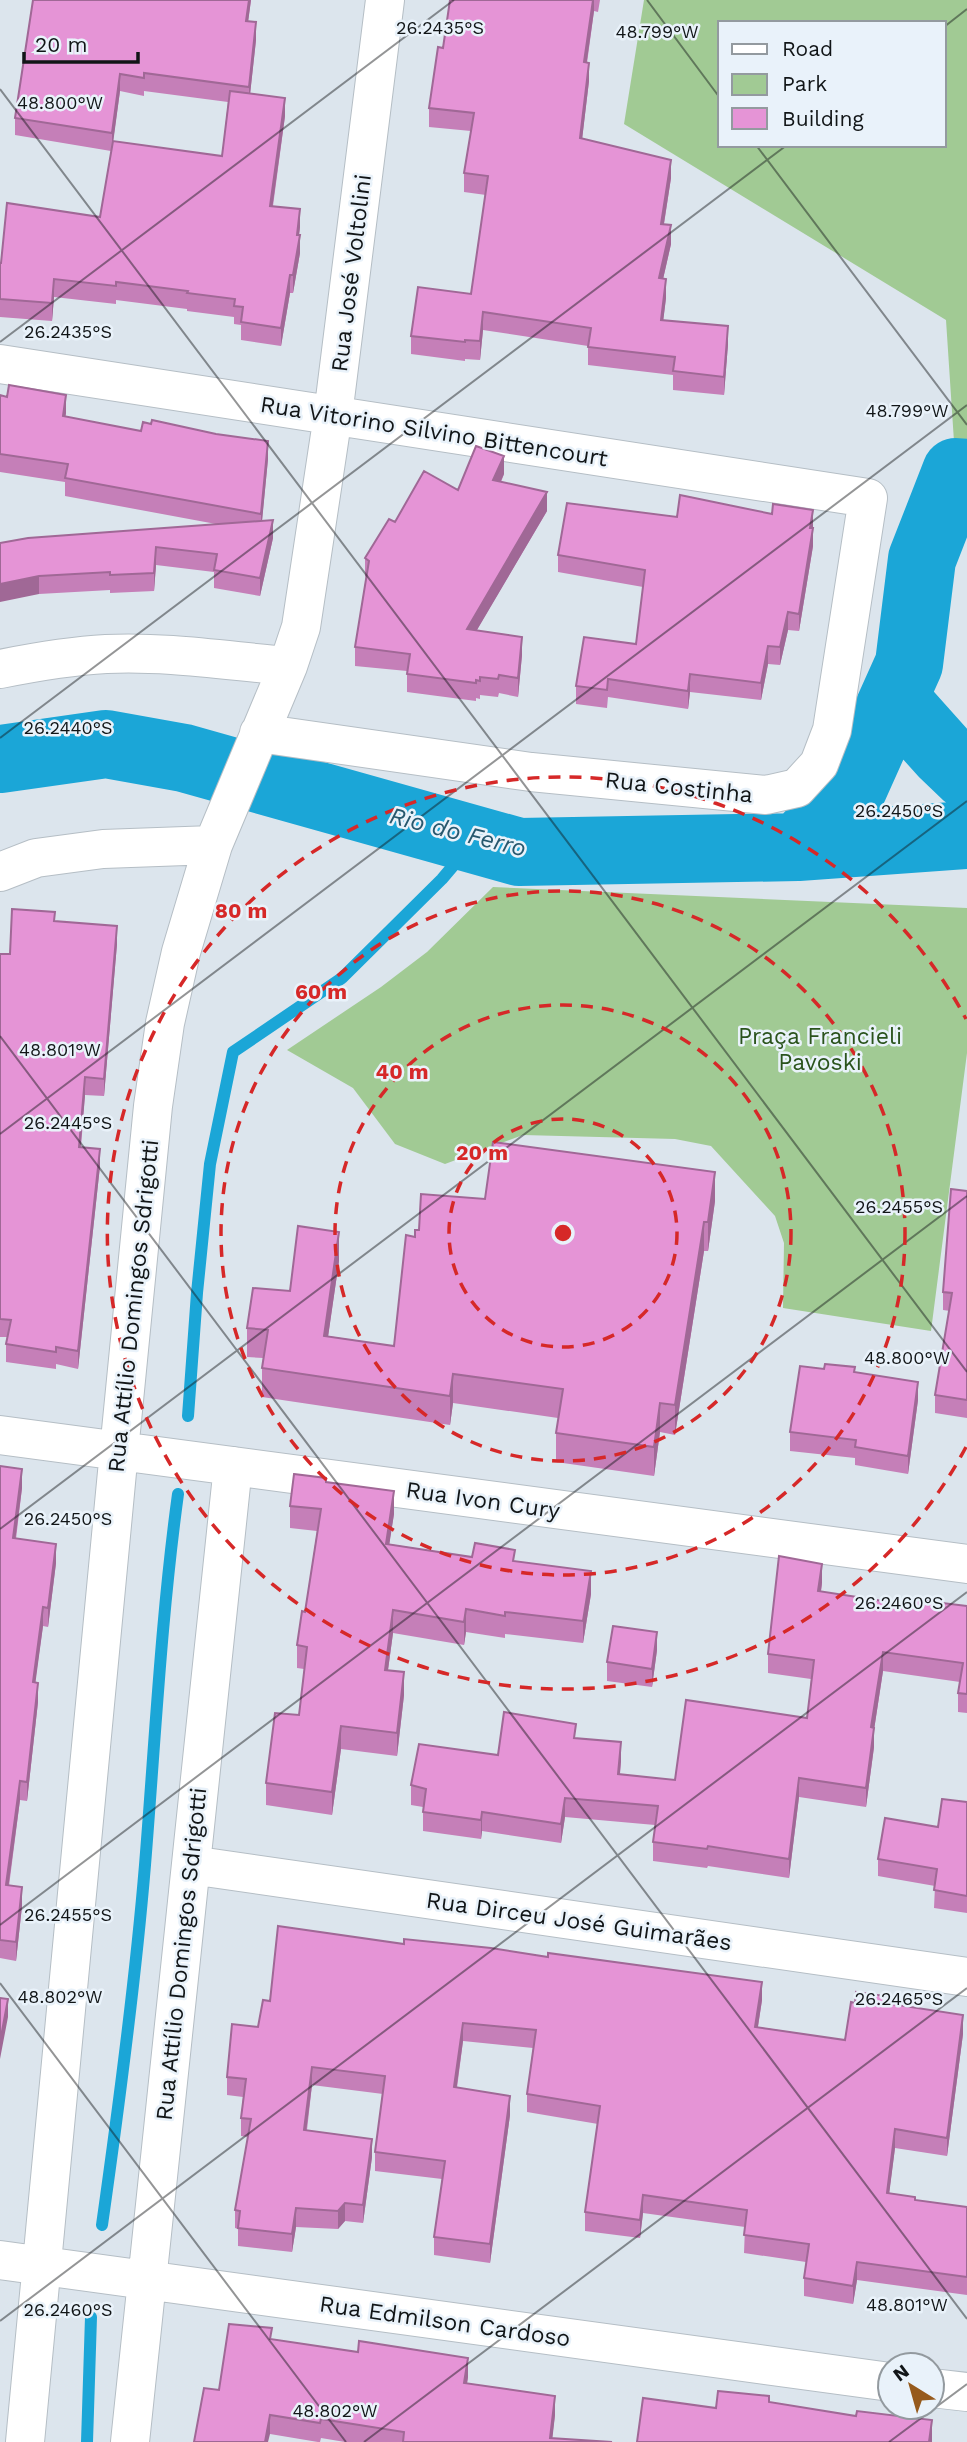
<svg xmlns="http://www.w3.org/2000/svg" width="967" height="2442" font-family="'Work Sans',sans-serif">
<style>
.green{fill:#a1ca94;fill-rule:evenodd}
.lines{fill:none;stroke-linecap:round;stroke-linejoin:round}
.stream{stroke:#1ba6d7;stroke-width:12}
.river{stroke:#1ba6d7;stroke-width:68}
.minor-casing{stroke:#b5bec5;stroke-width:40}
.minor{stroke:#fff;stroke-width:38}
.wall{fill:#c57fb8;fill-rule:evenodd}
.shaded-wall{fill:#a06896}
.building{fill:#e594d6;stroke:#a06896;stroke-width:2}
.ticks{fill:none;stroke:#111517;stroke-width:2;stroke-opacity:0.45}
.ring{fill:none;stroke:#d62828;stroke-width:3.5;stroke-dasharray:12 9}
.labels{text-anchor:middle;stroke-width:5;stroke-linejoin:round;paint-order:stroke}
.street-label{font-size:23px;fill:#111517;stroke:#e9f2fa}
.park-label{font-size:23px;fill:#2a531c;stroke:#e9f2fa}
.water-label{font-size:24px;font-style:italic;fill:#27586e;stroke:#e9f2fa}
.ticks-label{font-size:18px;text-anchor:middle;fill:#111517;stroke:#e9f2fa;stroke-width:5;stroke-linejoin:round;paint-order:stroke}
.centre{fill:#d62828;stroke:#e9f2fa;stroke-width:3.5}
.ring-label{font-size:21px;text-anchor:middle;font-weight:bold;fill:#d62828;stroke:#e9f2fa;stroke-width:5;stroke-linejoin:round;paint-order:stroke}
</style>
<rect width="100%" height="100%" fill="#dce5ed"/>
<path class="green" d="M644 0H967V473L956 472 946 320 624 124ZM720 23H944V145H720Z
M493 887 967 908V1053L931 1331 783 1308 784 1243 775 1216 711 1146 675 1139 523 1135 445 1164 395 1144 353 1088 287 1050 381 987 427 952Z"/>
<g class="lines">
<path class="stream" d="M188 1416 197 1293 210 1164 233 1052 342 978 442 879 475 840
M102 2225C119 2105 135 1986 145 1865 155 1742 161 1618 178 1494
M87 2442 91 2317"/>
<path class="river" d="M894 698 943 753 967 776
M0 759 106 744 184 758 519 852 798 847 967 835
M798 847 852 791 909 664 922 559 956 472 967 473"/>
<g class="minor-casing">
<path id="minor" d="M0 364 868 498 832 730 819 764 797 788 766 795 531 772 259 733
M0 669C35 662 70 656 106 654 166 651 228 661 288 666
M0 872 36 858 103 849 213 845
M0 1435 967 1564
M191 1865 967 1977
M0 2260 890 2382
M932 2388 967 2392
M25 2442 119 1451 153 1106 165 1023 181 952 213 845 288 666 301 627 333 415 385 0
M130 2442 233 1466"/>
</g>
<use href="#minor" class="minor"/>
</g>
<path class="wall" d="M33 0H251L248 21 256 40 250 94 285 116 273 206 300 227 299 235 300 253 293 293H290L281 346 241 340V325L234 324V317L187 311V309L116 300V304L54 297 52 321 0 317V263L100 217 111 151 15 135V118ZM120 91 144 96V91L228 102 222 156 113 141Z
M450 0H600L598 12 594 11 587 63 589 81 582 139 671 178 664 224 671 244 663 279 666 298 663 321 728 344 724 395 673 390V375L588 365V346L483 330 480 360 465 359V361L411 354V336L471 294 486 195 464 192V173L471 131 429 127V108L443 48Z
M0 395 66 413 65 416 268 459 262 520 273 538 260 596 214 588V572L156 565 154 591 110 593V590L39 594 0 543 216 524 65 496V482L0 472Z
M504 474 501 482 547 511 476 631 522 655 518 697 499 693 498 697 480 695V699L476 698V701L407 692V671L355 666V647L366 577 365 576V558L395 522 458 490Z
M813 510V546L799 631 788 630 780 665 768 664 761 700 690 692 688 709 608 697 607 708 576 704V686L636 644 643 587 558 572V555L677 517 772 514Z
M55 921 117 944 104 1096 85 1095 81 1147 100 1166 78 1369 56 1364V1369L6 1362V1344L7 1337H0V954H10Z
M967 1191V1418L935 1413V1395L950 1311 943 1310V1292Z
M485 1199 715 1201 708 1251H704L675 1435 660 1432 654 1476 556 1462V1433L558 1418 453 1403 450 1425 262 1397V1368L263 1358 247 1357V1328L339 1261 328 1336 394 1346 415 1237 419 1230Z
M855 1372 918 1400 908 1474 855 1465V1458L790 1451V1432Z
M0 1466 22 1488 16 1539 56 1563 48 1627 43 1626 35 1682 38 1702 27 1801 20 1800 9 1886 22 1906 16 1961 0 1958Z
M326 1482 394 1514 389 1544 472 1557 515 1561 591 1594 583 1643 505 1634V1638L466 1632 464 1645 393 1633 388 1670 404 1695 397 1756 341 1749 332 1815 266 1805V1783L299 1715 304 1669 297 1668V1645L305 1612 317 1531 290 1528V1506Z
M822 1583 821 1592 909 1605 967 1606V1713L958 1712V1693L960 1682 883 1671 874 1730V1747L866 1807 799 1797 789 1878 708 1866 707 1868 653 1861V1842L655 1825 565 1817 561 1843 482 1831 481 1839 423 1831V1807L411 1805V1785L498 1755 576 1738 621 1761 620 1774 675 1780 807 1718 811 1679 768 1673V1654Z
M657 1650 652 1687 607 1681V1662Z
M967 1802V1913L934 1908 935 1886 878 1876V1859L938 1827Z
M762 2000 758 2027 845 2040 892 2004 963 2034 947 2156 895 2148 889 2193 915 2200 967 2207V2295L857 2280 853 2304 804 2296V2278L806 2262 744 2253 745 2227 643 2213 640 2238 585 2231V2212L598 2124 527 2112V2094L533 2048 463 2041 457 2088 510 2115 490 2263 434 2255V2237L442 2179 375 2171V2152L383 2094 312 2085 307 2130 372 2157 363 2223 345 2221 338 2229 296 2227 292 2252 238 2246V2229L235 2228V2210L248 2137 241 2136V2118L243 2097 227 2095V2077L258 2027 270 2001Z
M272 2339 468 2377 467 2383 555 2415 552 2438 612 2442H345L321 2438 320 2442H318L270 2434 219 2390Z"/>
<path class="shaded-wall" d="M249 0H251L246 38V21Z
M593 0H594V11L584 81V62Z
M256 22V40L249 104V87Z
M589 63V81L580 157V138Z
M120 74V91L112 151V133Z
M285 98V116L270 224V206Z
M671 160V178L661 242V224Z
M300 209V227L297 251 300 235V253L293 293V275Z
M671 225V244L659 297V278Z
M290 275V293L281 346V328Z
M54 279V297L52 321V303Z
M666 279V298L661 339V320Z
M483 312V330L480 360V341Z
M728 326V344L724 395V377Z
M66 395V413L63 434V416Z
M268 441V459L261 532V514Z
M504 456V474L493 498V480Z
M547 492V511L467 647V629Z
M813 510V546L799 631V614Z
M273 520V538L260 596V578Z
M156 547V565L154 591V573Z
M39 576V594L0 602V584Z
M788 612V630L780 665V647Z
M522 637V655L518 697V678Z
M768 646V664L761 700V683Z
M690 674V692L688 709V691Z
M117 926V944L104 1096V1079Z
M85 1077V1095L79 1164V1147Z
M100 1149V1166L78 1369V1351Z
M715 1172V1201L708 1251V1222Z
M704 1222V1251L675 1435V1405Z
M339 1232V1261L324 1365V1336Z
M453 1374V1403L450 1425V1396Z
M918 1382V1400L908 1474V1456Z
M660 1403V1432L654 1476V1447Z
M22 1469V1488L13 1557V1538Z
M394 1491V1514L386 1566V1544Z
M56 1544V1563L48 1627V1608Z
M822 1564V1583L818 1610V1591Z
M591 1571V1594L583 1643V1621Z
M43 1607V1626L33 1701V1682Z
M466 1609V1632L464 1645V1622Z
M393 1610V1633L385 1692V1670Z
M657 1632V1650L652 1687V1669Z
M883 1652V1671L874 1730V1747L866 1807V1788L871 1727Z
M404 1672V1695L397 1756V1733Z
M38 1683V1702L27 1801V1782Z
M341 1726V1749L332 1815V1792Z
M621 1742V1761L618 1793V1774Z
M799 1778V1797L789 1878V1859Z
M20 1781V1800L6 1904V1885Z
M565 1798V1817L561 1843V1824Z
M482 1812V1831L481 1839V1820Z
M22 1887V1906L16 1961V1942Z
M762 1982V2000L755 2045V2027Z
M8 1999V2017L0 2059V2042Z
M963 2015V2034L947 2156V2138Z
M463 2023V2041L454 2106V2087Z
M312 2067V2085L304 2148V2130Z
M510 2096V2115L490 2263V2244Z
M895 2129V2148L887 2211V2193Z
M372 2139V2157L363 2223V2205Z
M643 2195V2213L640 2238V2220Z
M345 2203V2221L338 2229V2211Z
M296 2208V2227L292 2252V2234Z
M857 2262V2280L853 2304V2286Z
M468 2358V2377L464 2402V2383Z
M555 2396V2415L552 2442H550Z
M270 2415V2434L268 2442H265Z
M932 2420V2442H929Z"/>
<path class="building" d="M33 0H249L246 21 256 22 249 87 144 73V78L120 74 112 133 15 118Z
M450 0H593L584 62 589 63 580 138 671 160 661 224 671 225 659 278 666 279 661 320 728 326 724 377 673 371 675 357 588 347 591 328 483 312 480 341 465 340V342L411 336 418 287 471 294 488 176 464 173 474 113 429 108 438 47 443 48Z
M230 91 285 98 270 206 300 209 297 235H300L293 275H290L281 328 241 322 243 307 234 306 235 299 187 293 188 291 116 282V286L54 279 52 303 0 299V263H1L7 203 100 217 113 141 222 156Z
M9 385 66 395 63 416 141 431 143 422 151 424 152 420 216 434 268 441 261 514 65 478 68 464 0 454V395L7 397Z
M476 446 504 456 493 480 547 492 467 629 522 637 518 678 499 675 498 679 480 677V681L476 680V683L407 674 410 654 355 647 369 561 365 558 389 519 395 522 424 471 458 490Z
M680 495 772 514 773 504 813 510 810 528H813L799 614 788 612 780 647 768 646 761 683 690 674 688 691 608 679 607 690 576 686 584 637 636 644 645 570 558 555 567 503 677 517Z
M273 520 260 578 214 570 217 554 156 547 154 573 110 575V572L39 576 0 584V543L28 538Z
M12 909 55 912 54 921 117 926 104 1079 85 1077 79 1147 100 1149 78 1351 56 1347V1352L6 1344 11 1320 0 1319V954H10Z
M493 1142 715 1172 708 1222H704L675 1405 660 1403 654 1447 556 1433 563 1389 453 1374 450 1396 262 1368 268 1330 247 1328 253 1288 290 1291 298 1226 339 1232 324 1336 394 1346 406 1235 415 1237V1230H419L421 1194 485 1199Z
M951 1189 967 1191V1400L935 1395 952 1293 943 1292Z
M825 1364 855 1367 854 1372 918 1382 908 1456 855 1447 856 1440 790 1432 800 1366 824 1369Z
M0 1466 22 1469 13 1538 56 1544 48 1608 43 1607 33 1682 38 1683 27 1782 20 1781 6 1885 22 1887 16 1942 0 1940Z
M294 1474 326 1478V1482L394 1491 386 1544 472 1557 475 1543 515 1550 513 1561 591 1571 583 1621 505 1612V1616L466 1609 464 1622 393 1610 385 1670 404 1672 397 1733 341 1726 332 1792 266 1783 275 1713 299 1715 307 1647 297 1645 302 1611 305 1612 321 1509 290 1506Z
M779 1556 822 1564 818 1591 909 1605 910 1599 967 1606V1694L958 1693 963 1663 883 1652 871 1727 874 1728 866 1788 799 1778 789 1859 708 1846 707 1849 653 1842 658 1806 565 1798 561 1824 482 1812 481 1820 423 1812 426 1789 411 1785 419 1744 498 1755 504 1712 576 1724 574 1738 621 1742 618 1774 675 1780 686 1700 807 1718 814 1660 768 1654Z
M613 1626 657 1632 652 1669 607 1662Z
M942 1799 967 1802V1896L934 1890 937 1869 878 1859 885 1818 938 1827Z
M278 1926 404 1944V1939L491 1948 548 1957V1953L762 1982 755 2027 845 2040 851 2002 855 2003 856 1992 892 1997 891 2004 963 2015 947 2138 895 2129 887 2193 915 2197V2200L967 2207V2277L857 2262 853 2286 804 2278 809 2244 744 2235 747 2210 643 2195 640 2220 585 2212 600 2106 527 2094 536 2030 463 2023 454 2087 510 2096 490 2244 434 2237 445 2161 375 2152 385 2076 312 2067 304 2130 372 2139 363 2205 345 2203 338 2211 296 2208 292 2234 238 2228 240 2211 235 2210 251 2119 241 2118 246 2079 227 2077 232 2024 258 2027 263 2000 270 2001Z
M0 1998 8 1999 0 2042Z
M229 2324 272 2328 270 2339 358 2352 359 2341 468 2358 464 2383 555 2396 550 2438 612 2442H403L404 2432 321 2419 320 2423 270 2415 265 2442H194L204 2388 219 2390Z
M718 2391 769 2396V2402L856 2416 857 2411 932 2420 929 2442H637L643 2398 716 2408Z"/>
<path class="ticks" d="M647 0 720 98M944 27 967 9M0 89 967 1372M756 145 967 425M0 342 454 0M0 738 787 145M0 1036 967 2319M0 1134 967 405M0 1529 967 801M0 1925 967 1196M0 1983 346 2442M0 2321 967 1592M364 2442 967 1988M889 2442 967 2384"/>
<g class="ring">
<circle cx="563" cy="1233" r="114"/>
<circle cx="563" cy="1233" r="228"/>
<circle cx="563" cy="1233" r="342"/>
<path d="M966 1447A456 456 0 1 1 966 1019"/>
</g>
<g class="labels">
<g class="street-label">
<text transform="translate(351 273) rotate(-83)" y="8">Rua José Voltolini</text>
<text transform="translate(434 431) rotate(9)" y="8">Rua Vitorino Silvino Bittencourt</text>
<text transform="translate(679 787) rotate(6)" y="8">Rua Costinha</text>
<text transform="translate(133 1306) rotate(-84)" y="8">Rua Attílio Domingos Sdrigotti</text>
<text transform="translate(483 1500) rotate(8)" y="8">Rua Ivon Cury</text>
<text transform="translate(579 1921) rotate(8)" y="8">Rua Dirceu José Guimarães</text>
<text transform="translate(181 1954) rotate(-84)" y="8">Rua Attílio Domingos Sdrigotti</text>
<text transform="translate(445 2321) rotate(8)" y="8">Rua Edmilson Cardoso</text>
</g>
<g class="park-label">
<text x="820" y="1044">Praça Francieli<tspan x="820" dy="26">Pavoski</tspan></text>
</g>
<g class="water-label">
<text transform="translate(458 832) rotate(14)" y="8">Rio do Ferro</text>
</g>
</g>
<g class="ticks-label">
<text x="440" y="34">26.2435°S</text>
<text x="657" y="38">48.799°W</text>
<text x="60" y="109">48.800°W</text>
<text x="68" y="338">26.2435°S</text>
<text x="907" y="417">48.799°W</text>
<text x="68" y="734">26.2440°S</text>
<text x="899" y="817">26.2450°S</text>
<text x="60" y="1056">48.801°W</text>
<text x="68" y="1129">26.2445°S</text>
<text x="899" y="1213">26.2455°S</text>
<text x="907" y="1364">48.800°W</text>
<text x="68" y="1525">26.2450°S</text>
<text x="899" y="1609">26.2460°S</text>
<text x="68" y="1921">26.2455°S</text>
<text x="60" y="2003">48.802°W</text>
<text x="899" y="2005">26.2465°S</text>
<text x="907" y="2311">48.801°W</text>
<text x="68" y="2316">26.2460°S</text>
<text x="335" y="2417">48.802°W</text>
</g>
<circle cx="563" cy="1233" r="10" class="centre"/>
<g class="ring-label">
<text x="241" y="918">80 m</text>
<text x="321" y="999">60 m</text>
<text x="402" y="1079">40 m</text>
<text x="482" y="1160">20 m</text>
</g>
<rect x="718" y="21" width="228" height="126" fill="#e9f2fa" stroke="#939a9f" stroke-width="2"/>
<rect x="732" y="44" width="35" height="10" fill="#ffffff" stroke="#939a9f" stroke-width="2"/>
<text x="782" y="56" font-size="21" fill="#111517">Road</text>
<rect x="732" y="74" width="35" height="21" fill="#a1ca94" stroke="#939a9f" stroke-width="2"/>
<text x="782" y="91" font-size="21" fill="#111517">Park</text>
<rect x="732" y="108" width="35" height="21" fill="#e594d6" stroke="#939a9f" stroke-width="2"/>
<text x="782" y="126" font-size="21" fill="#111517">Building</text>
<g transform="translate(911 2386) rotate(323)"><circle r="33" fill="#e9f2fa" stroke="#939a9f" stroke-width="2"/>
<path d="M0-5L12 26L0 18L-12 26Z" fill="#965a1c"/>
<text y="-10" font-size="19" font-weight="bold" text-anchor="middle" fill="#111517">N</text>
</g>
<path d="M24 52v10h114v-10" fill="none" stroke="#111517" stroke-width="3.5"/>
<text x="35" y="52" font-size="21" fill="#111517" stroke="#e9f2fa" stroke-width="5" paint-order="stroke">20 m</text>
</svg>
